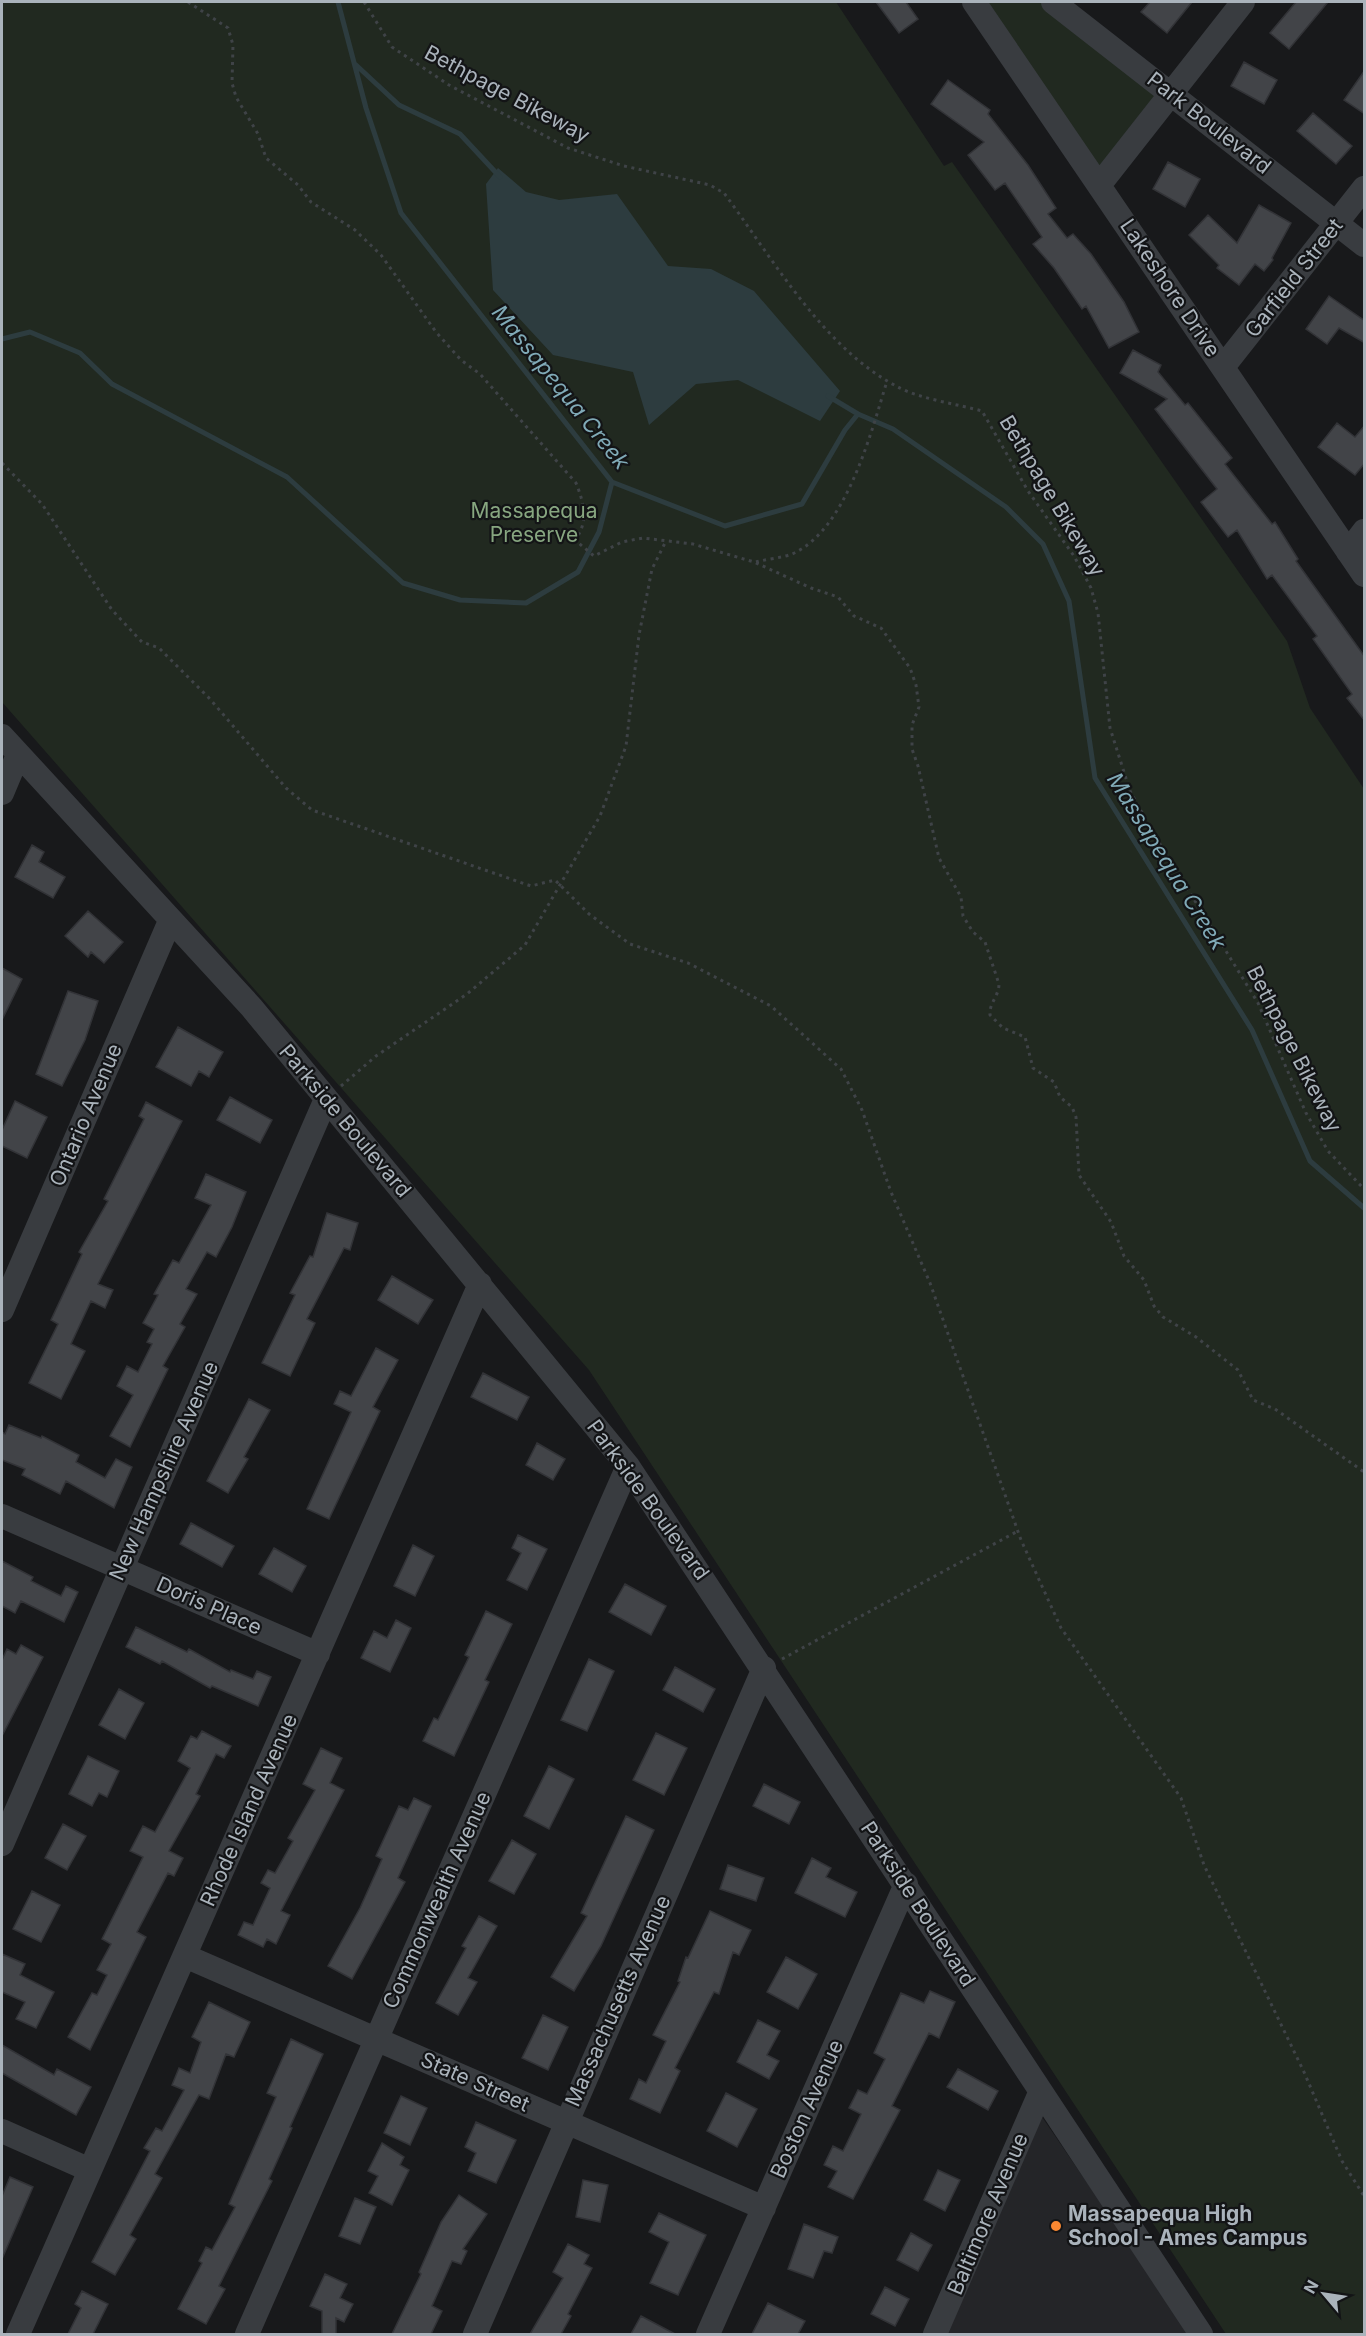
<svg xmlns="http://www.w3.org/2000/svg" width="1366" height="2336" font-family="Inter,sans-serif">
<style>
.built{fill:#242528}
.green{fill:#212920}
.water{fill:#2d3c3f}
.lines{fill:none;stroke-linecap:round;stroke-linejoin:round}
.stream{stroke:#2d3c3f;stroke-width:5}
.building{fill:#424448;stroke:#323337;stroke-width:1.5}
.path{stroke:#3f4347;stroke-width:3;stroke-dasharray:3 4.5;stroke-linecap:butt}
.minor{stroke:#393c40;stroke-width:24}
.poi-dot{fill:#f98731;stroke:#131416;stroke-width:2}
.labels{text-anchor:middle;stroke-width:4.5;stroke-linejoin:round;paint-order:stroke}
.street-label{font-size:21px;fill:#aab3bb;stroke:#131416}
.park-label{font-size:21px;fill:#87a680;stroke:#131416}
.poi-label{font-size:21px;font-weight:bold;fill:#aab3bb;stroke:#131416;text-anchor:start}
.water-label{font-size:22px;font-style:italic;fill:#80aab7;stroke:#131416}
</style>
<rect width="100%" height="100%" fill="#18191b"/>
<path class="built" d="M1042 2117 1191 2334H947Z"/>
<path class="green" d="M2 2H836L944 166 952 162 1287 641 1310 708 1364 789V2334H1226L589 1370 2 702Z
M976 2H1053L1171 94 1100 184Z"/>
<path class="water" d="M498 168 526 192 559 200 617 194 668 266 711 269 754 291 840 391 820 421 738 380 696 384 649 425 633 372 553 355 493 290 486 184Z"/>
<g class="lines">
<path class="stream" d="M338 2 366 108 401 213 612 482 725 526 802 504 845 430 858 414 893 429 1006 507 1043 544 1069 601 1095 778 1252 1030 1310 1161 1364 1208
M356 65 399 105 460 134 500 177
M2 339 30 332 80 353 112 384 287 477 403 583 460 600 526 603 578 572 599 532 612 482
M828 396 858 414"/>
</g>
<path class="building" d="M876 2H906L918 19 899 33Z
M1150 2H1192L1167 33 1141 12Z
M1296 2H1328L1289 49 1270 33Z
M1244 62 1277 80 1264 104 1231 86Z
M1365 70V114L1344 100Z
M948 80 990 110 988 114 1028 165 1056 208 1048 214 1067 238 1073 234 1091 254 1124 302 1139 332 1109 348 1086 306 1082 309 1054 268 1033 244 1042 237 1005 183 995 190 968 155 984 142 931 104Z
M1313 113 1352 146 1336 164 1297 131Z
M1168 162 1200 179 1185 207 1153 189Z
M1259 205 1291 223 1272 258 1273 260 1264 271 1255 264 1239 285 1217 268 1219 265 1189 235 1208 215 1237 243Z
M1329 296 1365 321V343L1339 328 1327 344 1306 329Z
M1133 350 1161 365 1158 372 1185 405 1188 403 1232 458 1225 464 1272 524 1275 522 1298 559 1296 561 1365 657V721L1347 698 1352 694 1313 639 1317 636 1272 575 1267 579 1237 530 1228 537 1201 502 1217 489 1155 409 1167 399 1120 373Z
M1337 423 1355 437 1365 425V463L1355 475 1318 447Z
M32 845 44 852 39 862 65 877 53 898 15 877Z
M88 911 123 942 104 963 91 952 88 957 65 936Z
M2 968 22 979 2 1020Z
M68 991 98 1001 85 1040 62 1086 36 1074Z
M178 1027 223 1052 209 1077 199 1071 191 1086 156 1067Z
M230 1097 272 1120 260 1143 217 1120Z
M15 1101 47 1117 27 1158 2 1146V1130Z
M146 1102 182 1121 98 1284 113 1290 105 1308 91 1301 71 1344 85 1351 61 1399 29 1383 58 1324 51 1320 82 1254 79 1252 108 1201 104 1199 144 1119 139 1116Z
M206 1174 246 1192 232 1227 216 1257 207 1252 186 1289 197 1294 180 1324 185 1327 163 1366 168 1369 130 1447 110 1436 133 1395 117 1386 127 1366 138 1372 152 1344 147 1342 154 1329 143 1323 158 1295 154 1294 173 1260 179 1263 211 1205 195 1198Z
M327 1213 358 1223 350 1250 344 1248 307 1319 315 1323 290 1376 262 1363 295 1295 290 1293 310 1256 313 1257Z
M392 1276 433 1300 418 1324 378 1300Z
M376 1348 398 1360 373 1407 380 1411 329 1519 307 1509 351 1412 334 1404 340 1391 351 1396Z
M483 1373 529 1397 517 1420 471 1397Z
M249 1399 270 1410 244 1457 248 1459 228 1493 207 1481Z
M9 1425 41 1438 42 1436 79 1455 76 1462 105 1478 116 1459 132 1467 114 1508 66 1481 60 1494 22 1475 25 1469 2 1460V1432L5 1434Z
M537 1443 565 1459 553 1480 526 1465Z
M191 1523 234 1546 222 1567 180 1544Z
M518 1535 547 1549 527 1590 507 1580 521 1553 512 1548Z
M413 1545 434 1556 415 1596 394 1586Z
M274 1548 306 1566 292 1592 259 1574Z
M2 1561 33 1577 31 1581 61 1596 66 1586 78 1592 64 1622 21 1601 15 1613 2 1606Z
M625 1584 666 1606 651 1635 609 1612Z
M486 1611 512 1624 485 1680 489 1682 454 1756 423 1741 434 1718 438 1720 469 1657 465 1655Z
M396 1620 411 1628 390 1672 361 1658 374 1631 387 1638Z
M136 1627 187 1652 189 1649 230 1672 231 1670 253 1679 257 1671 271 1677 258 1706 212 1686 210 1688 162 1661 160 1664 126 1647Z
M21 1645 43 1657 2 1736V1660L7 1649 16 1654Z
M589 1659 614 1671 587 1731 561 1720Z
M675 1667 715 1689 703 1712 663 1690Z
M119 1689 144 1703 125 1739 99 1725Z
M202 1731 231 1746 224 1758 216 1754 196 1794 200 1796 169 1851 183 1858 174 1876 168 1873 137 1932 146 1937 90 2050 68 2037 92 1993 97 1995 107 1975 97 1970 111 1944 102 1939 143 1857 130 1851 143 1826 155 1832 190 1768 178 1761 191 1736 197 1739Z
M656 1733 687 1748 664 1795 633 1780Z
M321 1748 342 1758 330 1783 344 1790 281 1911 290 1915 276 1944 267 1939 263 1947 238 1935 244 1922 253 1925 270 1888 261 1883 268 1870 275 1873 293 1841 288 1838 315 1790 303 1784Z
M88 1756 119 1771 107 1797 99 1793 92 1806 69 1794Z
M549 1766 574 1779 549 1829 524 1816Z
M764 1784 800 1802 789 1824 753 1806Z
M414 1798 431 1806 398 1878 405 1882 352 1979 328 1966 360 1908 382 1859 376 1856 399 1806 408 1810Z
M626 1816 654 1830 601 1946 574 1991 551 1977 587 1916 581 1913Z
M63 1824 86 1836 67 1870 45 1858Z
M512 1840 536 1854 514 1894 489 1881Z
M812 1858 831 1868 826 1877 857 1892 845 1917 795 1893Z
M728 1865 764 1878 756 1901 720 1889Z
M32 1891 60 1905 41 1942 13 1929Z
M710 1911 751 1930 739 1955 733 1952 719 1994 714 1992 675 2068 680 2071 660 2113 630 2099 639 2079 646 2083 666 2041 653 2035 680 1982 678 1981 686 1957 688 1958Z
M479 1916 497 1926 468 1978 477 1982 458 2015 436 2003 466 1948 462 1946Z
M2 1954 25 1964 20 1975 54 1992 36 2028 16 2019 25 2002 2 1992Z
M786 1957 817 1974 798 2009 767 1992Z
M930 1991 955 2002 939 2038 929 2033 892 2106 900 2110 853 2199 828 2187 837 2171 824 2165 833 2146 843 2151 861 2114 849 2108 858 2090 867 2094 885 2059 874 2053 901 1993 924 2003Z
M209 2002 250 2022 234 2057 226 2054 209 2099 199 2095 155 2174 162 2178 130 2235 136 2239 115 2275 92 2262 150 2151 144 2148 156 2128 162 2131 184 2090 172 2085 179 2068 190 2073 201 2042 192 2037Z
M543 2015 568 2027 548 2070 522 2058Z
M758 2020 780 2031 767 2055 779 2061 769 2079 737 2062Z
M291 2039 323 2054 290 2127 292 2128 269 2179 272 2181 219 2286 225 2289 206 2324 178 2309 202 2263 199 2261 206 2247 212 2250 235 2207 229 2204 276 2097 267 2093Z
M2 2045 54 2075 57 2069 91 2087 76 2115 2 2073Z
M958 2069 998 2091 988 2110 947 2087Z
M726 2093 757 2109 737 2147 707 2131Z
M401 2096 427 2108 410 2145 384 2133Z
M476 2122 516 2140 496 2183 468 2171 476 2153 465 2147Z
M382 2143 404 2157 400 2165 409 2170 392 2205 369 2193 378 2176 368 2171Z
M938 2170 960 2180 945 2211 924 2200Z
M10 2177 33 2187 2 2259V2196Z
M583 2180 608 2185 600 2222 576 2217Z
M459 2195 487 2214 463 2249 467 2251 461 2264 452 2261 432 2306 442 2311 431 2334H392L421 2274 419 2272 441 2222Z
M355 2198 376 2207 360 2244 339 2236Z
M659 2213 706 2235 678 2295 650 2283 669 2242 649 2232Z
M804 2224 838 2237 832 2253 824 2251 813 2278 788 2269Z
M911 2233 932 2245 918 2271 897 2260Z
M568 2244 589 2255 584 2264 592 2268 568 2314 571 2316 561 2334H530L563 2278 553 2272Z
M325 2274 347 2284 340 2298 353 2304 344 2322 336 2318V2334H322V2311L310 2306Z
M885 2287 909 2299 895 2326 871 2314Z
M82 2291 108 2304 93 2334H68L81 2308 75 2304Z
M768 2303 805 2321 798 2334H752Z
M641 2316 675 2334H631Z"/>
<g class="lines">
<path class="path" d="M188 2 228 28 233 45 232 83 236 97 258 134 266 158 298 185 311 202 355 230 381 255 436 332 461 360 480 374 576 483C584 503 589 522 575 540L594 556 622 542 643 538 693 544 754 562 811 588 838 597 854 616 881 628 910 668 916 685 919 707 912 725V749L918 766 939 858 961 897 963 916 973 932 985 942 999 984C999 996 989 1003 990 1015L1003 1028 1025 1037 1033 1068 1054 1082 1060 1097 1072 1107 1076 1117 1079 1175 1111 1222 1124 1256 1144 1280 1154 1306 1163 1317 1196 1337 1238 1370 1253 1400 1275 1409 1364 1472
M364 2 392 47 449 85 568 148 624 166 710 185 724 193C773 259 824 349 898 387 920 399 957 404 982 411L1028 491 1074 556 1091 588 1098 613 1110 728 1130 791 1155 836 1258 1003 1306 1113 1328 1151 1364 1189
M2 463 42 504 112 610 142 642 159 648 210 699 286 788 312 810 531 886 555 880 589 914 630 944 688 963 771 1006 841 1069 862 1110 891 1192 930 1283 1021 1540 1061 1628 1181 1798 1204 1865 1304 2072 1342 2161 1364 2196
M756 562C767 559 781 558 792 554 846 531 871 433 887 381
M341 1086 376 1056 467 994 525 945 600 816 626 746 639 635 652 569 666 541
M782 1659 1018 1531"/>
<path class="minor" d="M974 2 1364 575
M1053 2 1364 245
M1100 184 1243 2
M1223 367 1364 188
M1348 552 1364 531
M2 736 252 1008 628 1466 1201 2334
M2 793 18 755
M2 1310 170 921
M2 1516 318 1654
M2 1844 326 1099
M185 1956 764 2208
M2 2131 90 2170
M18 2334 480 1284
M247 2334 628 1466
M475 2334 764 1668
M708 2334 906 1884
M935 2334 1040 2093"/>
</g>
<circle class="poi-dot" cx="1056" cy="2226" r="6"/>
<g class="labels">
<g class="street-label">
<text transform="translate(507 94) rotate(28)" y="7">Bethpage Bikeway</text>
<text transform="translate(1209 123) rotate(38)" y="7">Park Boulevard</text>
<text transform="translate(1294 278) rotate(-52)" y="7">Garfield Street</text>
<text transform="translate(1170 288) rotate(56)" y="7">Lakeshore Drive</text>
<text transform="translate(1052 496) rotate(59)" y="7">Bethpage Bikeway</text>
<text transform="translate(1294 1049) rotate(63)" y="7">Bethpage Bikeway</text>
<text transform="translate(86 1115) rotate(-67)" y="7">Ontario Avenue</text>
<text transform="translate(345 1121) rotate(50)" y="7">Parkside Boulevard</text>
<text transform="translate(164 1471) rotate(-66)" y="7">New Hampshire Avenue</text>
<text transform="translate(648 1500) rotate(54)" y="7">Parkside Boulevard</text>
<text transform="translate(209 1606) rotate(24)" y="7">Doris Place</text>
<text transform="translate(249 1810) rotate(-66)" y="7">Rhode Island Avenue</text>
<text transform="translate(437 1900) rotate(-66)" y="7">Commonwealth Avenue</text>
<text transform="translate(918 1904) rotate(57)" y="7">Parkside Boulevard</text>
<text transform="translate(618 2001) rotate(-66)" y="7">Massachusetts Avenue</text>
<text transform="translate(475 2082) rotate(24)" y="7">State Street</text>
<text transform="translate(807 2109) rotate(-66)" y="7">Boston Avenue</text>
<text transform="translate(988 2214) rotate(-67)" y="7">Baltimore Avenue</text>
</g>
<g class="park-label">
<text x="534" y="518">Massapequa<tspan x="534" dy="24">Preserve</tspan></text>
</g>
<g class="poi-label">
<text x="1068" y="2221">Massapequa High<tspan x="1068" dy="24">School - Ames Campus</tspan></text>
</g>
<g class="water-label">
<text transform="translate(561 387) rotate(51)" y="8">Massapequa Creek</text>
<text transform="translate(1167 861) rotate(58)" y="8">Massapequa Creek</text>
</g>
</g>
<rect width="1366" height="2336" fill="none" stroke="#aab3bb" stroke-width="6"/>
<g transform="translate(1324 2294) rotate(299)" stroke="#131416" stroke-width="4.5" paint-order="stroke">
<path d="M0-4.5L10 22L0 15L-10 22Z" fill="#aab3bb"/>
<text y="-9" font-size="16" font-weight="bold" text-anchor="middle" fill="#aab3bb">N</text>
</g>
</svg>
